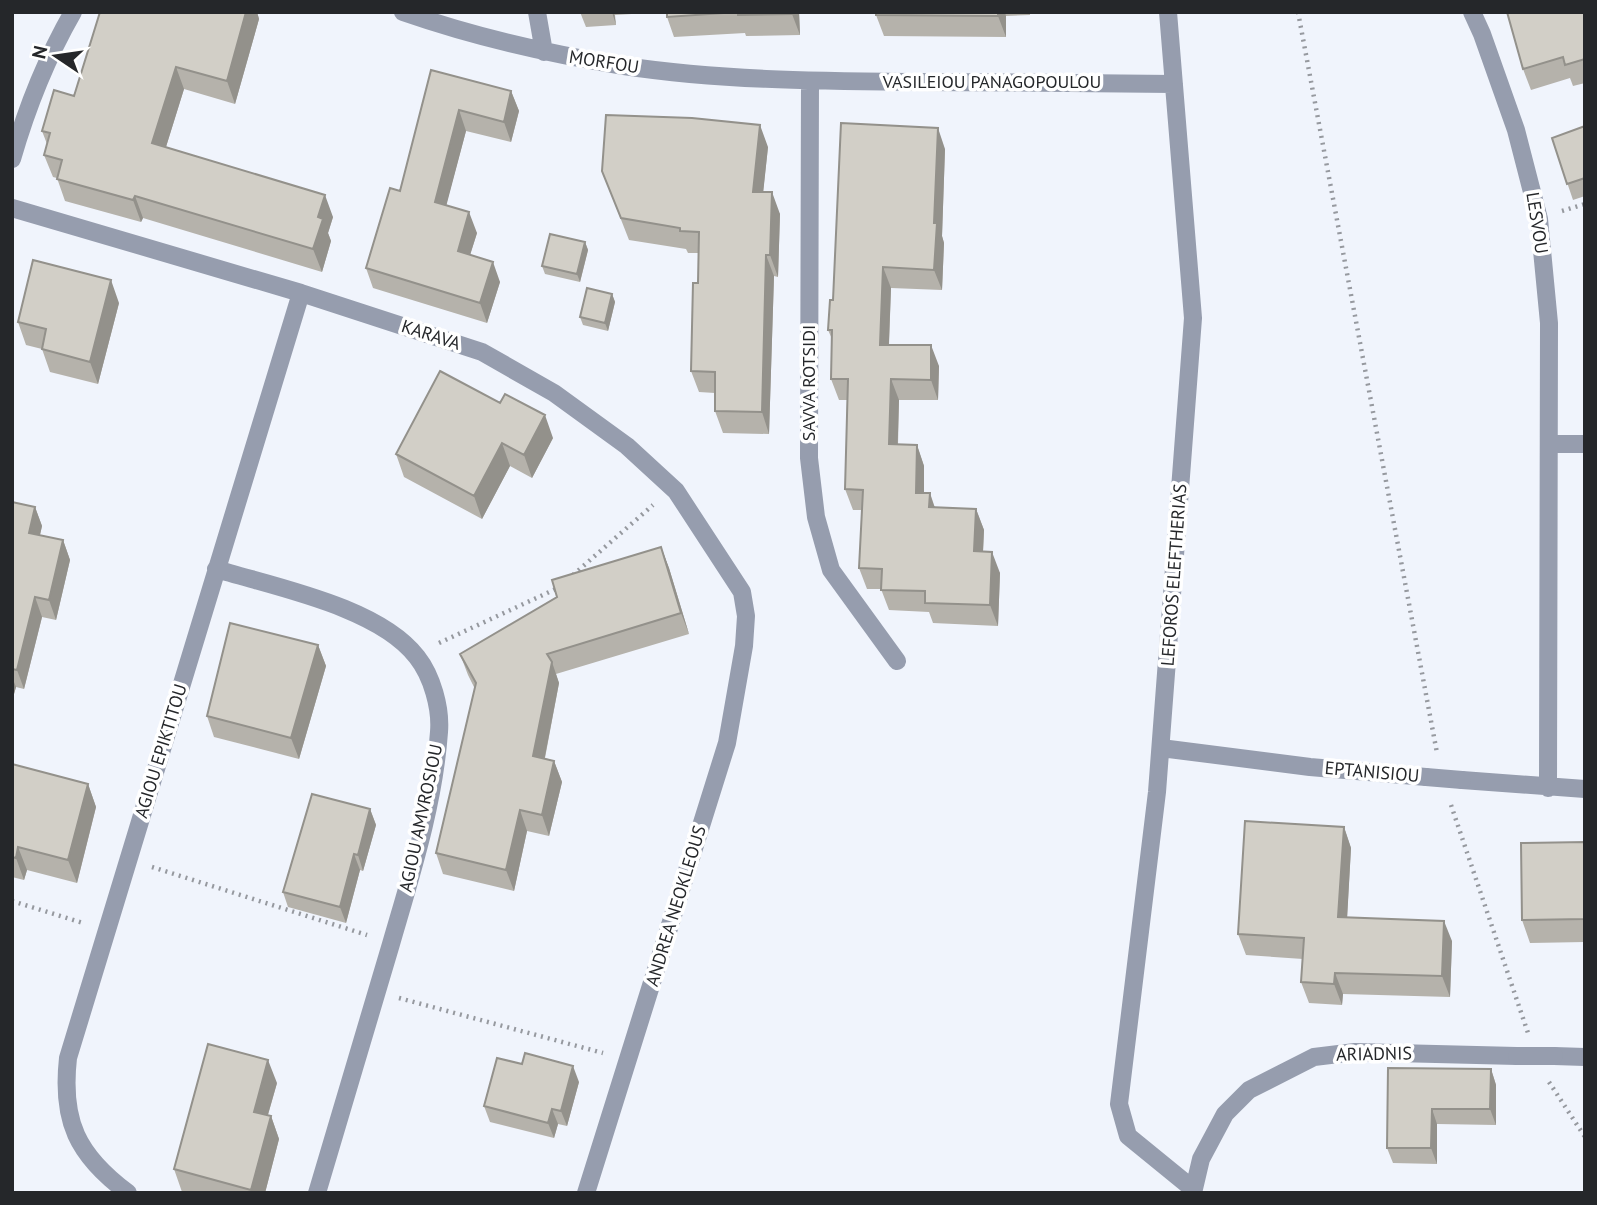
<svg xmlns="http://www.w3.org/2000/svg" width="1597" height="1205" font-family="'PT Sans',sans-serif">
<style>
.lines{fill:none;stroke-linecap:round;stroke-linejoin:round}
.path{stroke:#96999f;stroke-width:4.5;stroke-dasharray:2 5;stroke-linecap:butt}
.minor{stroke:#969dae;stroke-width:18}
.minor-bridge{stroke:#969dae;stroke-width:18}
.wall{fill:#b5b2ab}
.shaded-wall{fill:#93918b}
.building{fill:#d2cfc7;stroke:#93918b;stroke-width:2}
.labels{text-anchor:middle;stroke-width:7;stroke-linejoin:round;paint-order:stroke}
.street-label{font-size:18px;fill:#25272a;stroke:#fff}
</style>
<rect width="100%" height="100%" fill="#f0f4fc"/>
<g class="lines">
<path class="path" d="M1298 12 1437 753
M1562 211 1585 204
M573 575 653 505
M439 643 558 588
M1451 805 1528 1033
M152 867 367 935
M12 901 83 923
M399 998 603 1053
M1549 1082 1585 1137"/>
<path class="minor" d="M403 12C475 37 549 54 624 66 718 80 814 81 909 82 997 82 1086 83 1174 84
M537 12 544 52
M1168 12 1193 318 1157 792 1119 1104 1128 1136 1193 1189
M1472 12 1482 34 1516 130 1539 219 1549 323 1548 788
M810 81 809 458 816 517 831 570 897 661
M12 159C27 107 46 59 73 12
M12 208 301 293 482 352 554 393 627 446 676 491 742 592 746 616 744 646 727 743 586 1193
M1550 444H1585
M216 569C275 587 379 607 417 657 432 676 441 708 439 732 434 804 411 875 391 944 366 1027 342 1110 317 1193
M1161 748 1310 767 1426 777
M1462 780 1585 789
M1554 1056 1585 1057
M128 1193C77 1155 61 1121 68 1058L301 293
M1193 1193 1201 1159 1225 1114 1249 1090 1314 1057 1355 1052 1517 1056"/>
<path class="minor-bridge" d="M1426 777 1462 780
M1517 1056H1554"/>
</g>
<path class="wall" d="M100 12H257L259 19 235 104 184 89 166 147 333 217 328 233 331 241 322 272 143 218 141 222 65 201 57 178 53 177 44 155 47 144 42 131 74 96Z
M580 12H665L615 15 616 25 586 27Z
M667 12H799L800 35 746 36 745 33 674 37 667 17Z
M876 12H1030V15L1006 16V37L884 36 876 15Z
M1585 12V83L1573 86 1570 78 1531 90 1523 69Z
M431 70 511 91 519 111 511 142 466 131 446 205 477 233 470 255 500 282 487 323 373 288 366 268 400 191Z
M1585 126V196L1573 200 1552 138Z
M768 147 763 192 780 214 778 277 774 276 769 434 723 433 715 411V393L699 392 691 371 698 283 699 253H688L686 249 629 240 602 171Z
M945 149 942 236 944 243 942 290 891 288 889 345 939 366 938 400H899L898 445H917L924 466V493L935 507 976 509 984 530 983 552 1000 573 998 626 933 623 929 612 889 610 881 589H867L859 568 862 510H853L845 489 847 400H839L831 379 832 339 828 330 833 300Z
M585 242 588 250 580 282 545 274 542 266Z
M612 294 615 302 608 331 583 325 580 317Z
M119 303 98 384 50 372 42 349 26 345 18 322Z
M553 438 532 478 510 466 482 519 404 477 396 454Z
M12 502 35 507 42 526 40 535 63 540 70 560 56 620 42 617 24 689 16 687 12 701Z
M661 547 669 568 689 634 556 674 559 683 545 758 554 761 562 782 549 836 527 831 514 891 443 874 436 853 475 689 468 675 460 654Z
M318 645 326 666 299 759 214 737 207 716Z
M12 764 88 784 96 807 77 883 27 870 24 880 12 877Z
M370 809 376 825 363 871 360 870 346 923 288 907 283 892Z
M1344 827 1351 848 1347 917 1452 941 1450 997 1343 994 1342 1005 1309 1003 1301 982 1303 959 1246 955 1238 934Z
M1585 842V942L1530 943 1522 920Z
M1388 1068 1491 1069 1496 1085V1125L1437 1124V1164L1393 1163 1387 1148Z
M579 1082 567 1126 558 1124 554 1138 490 1122 484 1106Z
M277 1083 268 1115 271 1116 279 1139 265 1193 182 1192 174 1169Z"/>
<path class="shaded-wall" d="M246 12H257L259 19 235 104 227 81Z
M612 12H614L616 25Z
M792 12H799L800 35 792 14Z
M998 12H1005L1006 16V37L998 16Z
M176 67 184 89 160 166 152 143Z
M511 91 519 111 511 142 504 122Z
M459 110 466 131 442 222 435 202Z
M760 125 768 147 761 213 753 192Z
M938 128 945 149 942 236 944 243 942 290 934 270V223Z
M772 192 780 214 778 277 770 255Z
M325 195 333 217 328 233 331 241 322 272 313 249 318 217Z
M135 196 143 218 141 222 133 200Z
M469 212 477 233 465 271 458 251Z
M585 242 588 250 580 282 577 274Z
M766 255 774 276 769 434 762 412Z
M493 262 500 282 487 323 480 303Z
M883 267 891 288 888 366 880 345Z
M111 280 119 303 98 384 90 362Z
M612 294 615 302 608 331 605 323Z
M931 345 939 366 938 400 931 380Z
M891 379 899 400 897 465 889 444Z
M545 415 553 438 532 478 524 455Z
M502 443 510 466 482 519 474 496Z
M917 445 924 466V514L916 493Z
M930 493 937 514 929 507Z
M35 507 42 526 36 552 29 533Z
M976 509 984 530 982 572 974 551Z
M63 540 70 560 56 620 49 600Z
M661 547 669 568 689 634 681 613Z
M992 552 1000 573 998 626 990 605Z
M35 597 42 617 24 689 17 670Z
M318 645 326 666 299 759 291 738Z
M552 662 559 683 541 777 533 756Z
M12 677 16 687 12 701Z
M554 761 562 782 549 836 542 815Z
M88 784 96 807 77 883 68 860Z
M370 809 376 825 363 871 358 855Z
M520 810 527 831 514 891 506 870Z
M1344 827 1351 848 1346 938 1338 917Z
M18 847 27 870 24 880 16 858Z
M354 854 360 870 346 923 340 907Z
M1444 921 1452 941 1450 997 1442 976Z
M1335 973 1343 994 1342 1005 1334 984Z
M268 1060 277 1083 262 1135 254 1112Z
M573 1066 579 1082 567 1126 561 1111Z
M1491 1069 1496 1085V1125L1490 1109Z
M552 1109 558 1124 554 1138 548 1123Z
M1432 1109 1437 1124V1164L1431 1148Z
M271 1116 279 1139 265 1193H252L251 1190Z"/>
<path class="building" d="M100 12H246L227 81 176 67 152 143 325 195 318 217 323 219 313 249 135 196 133 200 57 179 62 160 44 155 50 133 42 131 54 90 74 96Z
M667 12H792V14L738 15V12L667 17Z
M876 12H998V16L876 15Z
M1507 12H1585V59L1565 65 1563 57 1523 69Z
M431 70 511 91 504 122 459 110 435 202 469 212 458 251 493 262 480 303 366 268 390 188 400 191Z
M606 115 692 118 760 125 753 192H772L770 255H766L762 412 715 411V372L691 371 693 283H698L699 232 680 231V228L621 218 602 171Z
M841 123 938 128 934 223H937L934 270 883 267 880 345H931V380L891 379 889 444 917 445 916 493H930L929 507 976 509 974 551 992 552 990 605 925 603V591L881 590 882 569 859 568 863 490 845 489 848 379H831L832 330H828L830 300H833Z
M1585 126V178L1567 184 1552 138Z
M550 234 585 242 577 274 542 266Z
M33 260 111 280 90 362 42 349 46 329 18 322Z
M587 288 612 294 605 323 580 317Z
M440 371 500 403 505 394 545 415 524 455 502 443 474 496 396 454Z
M12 502 35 507 29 533 63 540 49 600 35 597 17 670 12 669Z
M661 547 681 613 547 654 552 662 533 756 554 761 542 815 520 810 506 870 436 853 476 683 460 654 557 597 552 580Z
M230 623 318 645 291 738 207 716Z
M12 764 88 784 68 860 18 847 16 858 12 857Z
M312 794 370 809 358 855 354 854 340 907 283 892Z
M1245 821 1344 827 1338 917 1444 921 1442 976 1335 973 1334 984 1301 982 1304 938 1238 934Z
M1585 842V919L1522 920 1521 843Z
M208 1044 268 1060 254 1112 271 1116 251 1190 174 1169Z
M525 1053 573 1066 561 1111 552 1109 548 1123 484 1106 497 1058 522 1064Z
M1388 1068 1491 1069 1490 1109H1432L1431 1148H1387Z"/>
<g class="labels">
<g class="street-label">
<text transform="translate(604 62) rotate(9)" y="6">MORFOU</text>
<text x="992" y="88">VASILEIOU PANAGOPOULOU</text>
<text transform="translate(1537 223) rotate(81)" y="6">LESVOU</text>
<text transform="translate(431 335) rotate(18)" y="6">KARAVA</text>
<text transform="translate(809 383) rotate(-90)" y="6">SAVVA ROTSIDI</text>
<text transform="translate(1174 575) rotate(-86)" y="6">LEFOROS ELEFTHERIAS</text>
<text transform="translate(161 751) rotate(-73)" y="6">AGIOU EPIKTITOU</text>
<text transform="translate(1372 772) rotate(5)" y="6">EPTANISIOU</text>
<text transform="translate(421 818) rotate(-78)" y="6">AGIOU AMVROSIOU</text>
<text transform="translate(676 906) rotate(-73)" y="6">ANDREA NEOKLEOUS</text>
<text transform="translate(1374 1054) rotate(-1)" y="6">ARIADNIS</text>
</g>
</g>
<rect width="1597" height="1205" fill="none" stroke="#25272a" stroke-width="28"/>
<g transform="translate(56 56) rotate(283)" stroke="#ffffff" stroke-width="5" paint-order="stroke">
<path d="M0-5L12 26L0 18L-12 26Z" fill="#25272a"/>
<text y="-10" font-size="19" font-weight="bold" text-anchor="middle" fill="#25272a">N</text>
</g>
</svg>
